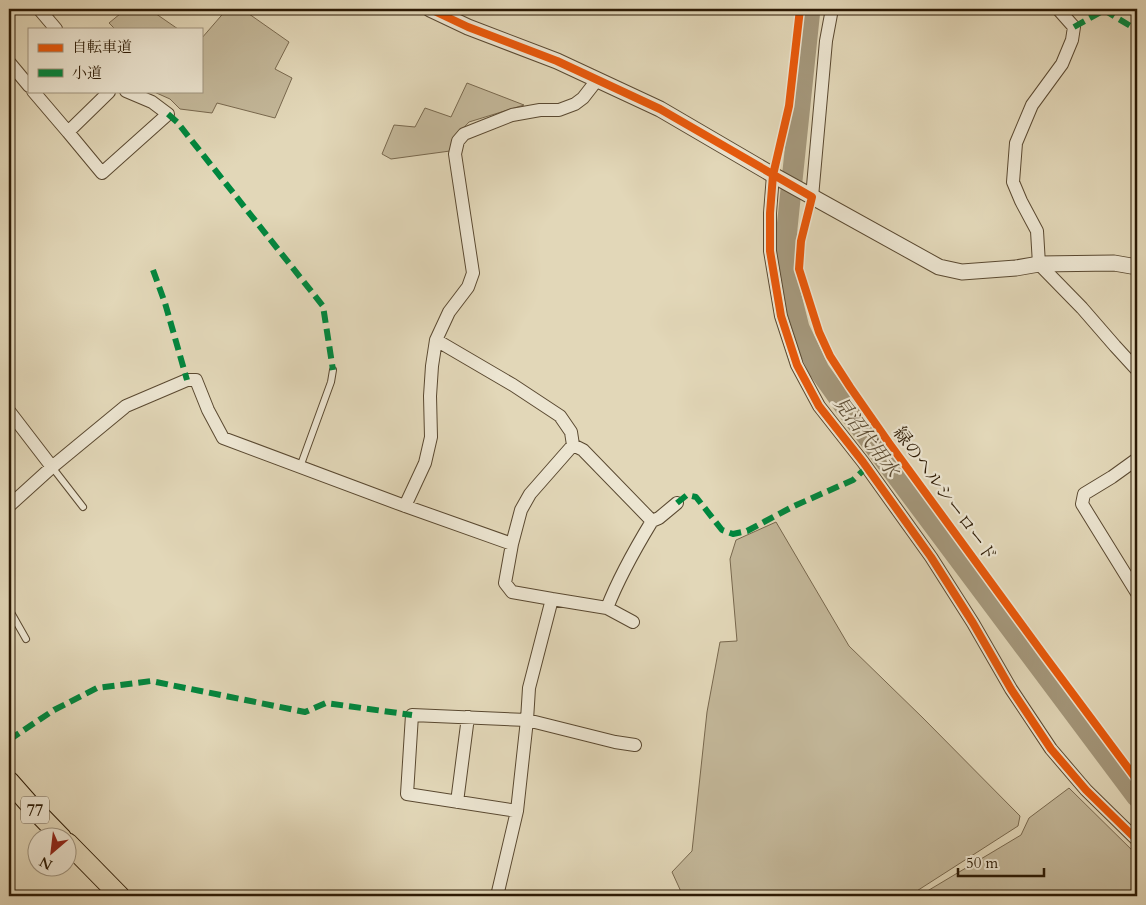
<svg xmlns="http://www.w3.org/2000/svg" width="1146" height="905" font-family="Cardo,'Noto Serif JP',serif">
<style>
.green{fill:#c3b799;stroke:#78684e}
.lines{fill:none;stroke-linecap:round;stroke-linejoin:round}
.river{stroke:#a4977b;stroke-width:21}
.service-casing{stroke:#5a4931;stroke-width:8}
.minor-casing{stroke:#5a4931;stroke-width:14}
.tertiary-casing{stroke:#5a4931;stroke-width:17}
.primary-casing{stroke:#2c1a04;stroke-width:21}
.service{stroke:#ece5d1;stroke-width:6}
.minor{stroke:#ece5d1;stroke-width:12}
.tertiary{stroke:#ece5d1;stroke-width:15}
.primary{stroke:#e2d7b8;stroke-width:19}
.quiet{stroke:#00873e;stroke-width:6;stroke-dasharray:12 6;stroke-linecap:butt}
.cycleway-casing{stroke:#ece5d1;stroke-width:11}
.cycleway{stroke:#e8590c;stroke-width:8}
.labels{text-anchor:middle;stroke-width:4.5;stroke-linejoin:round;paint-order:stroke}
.shield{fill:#ece5d1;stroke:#665742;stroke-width:1}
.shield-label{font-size:16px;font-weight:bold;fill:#2c1a04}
.street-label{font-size:18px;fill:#2c1a04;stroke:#ece5d1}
.water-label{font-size:19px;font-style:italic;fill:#5c4c34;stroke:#ece5d1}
</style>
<rect width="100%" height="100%" fill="#e2d7b8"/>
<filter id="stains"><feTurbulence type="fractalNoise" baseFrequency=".004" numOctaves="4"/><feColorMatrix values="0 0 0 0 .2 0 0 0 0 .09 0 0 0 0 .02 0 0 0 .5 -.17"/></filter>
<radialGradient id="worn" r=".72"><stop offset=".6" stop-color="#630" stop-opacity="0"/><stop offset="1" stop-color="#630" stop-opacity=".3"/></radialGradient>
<path class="green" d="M126 9H149L178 29H115L109 23Z
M227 9H242L289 42 275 69 292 78 275 118 217 103 212 113 180 109 170 99 152 91H201V39Z
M467 83 524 105 469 122 454 138 450 151 391 159 382 154 394 125 415 127 425 108 451 117Z
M776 522 849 646 923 718 1020 816 1018 826 909 896H683L672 872 692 851 707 712 720 642 737 641 730 559 736 540Z
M1069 788 1137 855V896H919L1021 835 1029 818Z"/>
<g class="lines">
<path class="river" d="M810 9 787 228 786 250 790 292 799 328 819 370 846 408 1137 797"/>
<g class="service-casing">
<path id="service" d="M52 467 83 507
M300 467 331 382 333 370
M9 609 26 639"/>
</g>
<g class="minor-casing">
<path id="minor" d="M39 9 56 29
M1058 9 1074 27 1072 40 1062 64 1032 105 1016 143 1013 182 1021 201 1037 231 1039 264 1082 308 1115 346 1137 370
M9 62 29 86
M33 91 68 132 109 92
M68 132 102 173 168 114 152 102 126 91
M773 175 770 213V251L781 316 797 365 819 406 863 462 931 557 973 623 1011 689 1051 749 1086 790 1137 840
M812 197 826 41 832 9
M436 340 513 385 560 416 571 432 573 445 583 450 652 521C635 549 619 577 607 608L552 599
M9 411 52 467
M1137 459 1112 477 1084 494 1082 504 1137 593
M9 506 52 467 126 406 187 380H196L208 410 223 438 405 506 512 544
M405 506 425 463 431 437 430 396 432 366 436 340 449 312 468 287 473 273 455 154 458 141 464 134 512 115 540 110H559L575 104 583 98 597 80
M652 521 659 518 677 503
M607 608 633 622
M457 802 468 717
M517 811 407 794 412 715 527 720 615 742 635 745
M497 896 517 811 527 720 529 688 552 599 512 592 505 583 512 544 521 510 530 494 573 445"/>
</g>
<g class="tertiary-casing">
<path id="tertiary" d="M430 9 468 27 557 61 660 109 773 175 939 267 962 272 1016 268 1039 264 1114 263 1137 267"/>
</g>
<g class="primary-casing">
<path id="primary" d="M9 781 31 806 62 838
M68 843 120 896"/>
</g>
<use href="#service" class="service"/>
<use href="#minor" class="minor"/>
<use href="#tertiary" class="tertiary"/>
<use href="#primary" class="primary"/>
<path class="quiet" d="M1104 10 1137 30
M1074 27 1106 9
M168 114 177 122 323 306 333 370
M153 270 165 303 187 380
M677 503 687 495 696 497 722 530 733 534 747 531 794 506 853 480 867 467
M9 740 54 710 97 688 151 681 305 712 326 703 412 715"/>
<g class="cycleway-casing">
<path id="cycleway" d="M430 9 468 27 557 61 660 109 812 197 801 241 799 269 819 332 830 356 850 387 889 443 1044 655 1137 780
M800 9 789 106 773 175 770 213V251L781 316 797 365 819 406 863 462 931 557 973 623 1011 689 1051 749 1086 790 1137 840"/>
</g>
<use href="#cycleway" class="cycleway"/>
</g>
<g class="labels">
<rect class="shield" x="21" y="796.5" width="28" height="27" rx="4"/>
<g class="shield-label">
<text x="35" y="816">77</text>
</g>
<g class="street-label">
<text transform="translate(945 494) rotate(54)" y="6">緑のヘルシーロード</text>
</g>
<g class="water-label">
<text transform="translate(867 436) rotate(53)" y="7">見沼代用水</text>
</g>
</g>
<rect width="1146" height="905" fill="none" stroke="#e2d7b8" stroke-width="30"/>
<rect x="10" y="10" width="1126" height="885" fill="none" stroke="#2c1a04" stroke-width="2.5"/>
<rect x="15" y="15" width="1116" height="875" fill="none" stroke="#2c1a04"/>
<rect x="28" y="28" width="175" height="65" fill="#ece5d1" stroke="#9f947f"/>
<rect x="38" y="44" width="25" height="8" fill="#e8590c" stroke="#9f947f"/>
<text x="72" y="52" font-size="15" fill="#2c1a04">自転車道</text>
<rect x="38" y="69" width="25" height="8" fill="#00873e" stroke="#9f947f"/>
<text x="72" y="78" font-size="15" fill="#2c1a04">小道</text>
<g transform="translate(52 852) rotate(208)"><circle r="24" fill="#ece5d1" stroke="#9f947f"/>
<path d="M0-4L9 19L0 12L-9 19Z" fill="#8f2418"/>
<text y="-8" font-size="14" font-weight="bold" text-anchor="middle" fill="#2c1a04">N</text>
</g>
<path d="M958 868v8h86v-8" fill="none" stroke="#2c1a04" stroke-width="2.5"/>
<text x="966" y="868" font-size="15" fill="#2c1a04" stroke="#ece5d1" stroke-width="4" paint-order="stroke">50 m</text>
<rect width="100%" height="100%" filter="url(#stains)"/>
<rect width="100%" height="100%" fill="url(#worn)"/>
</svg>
